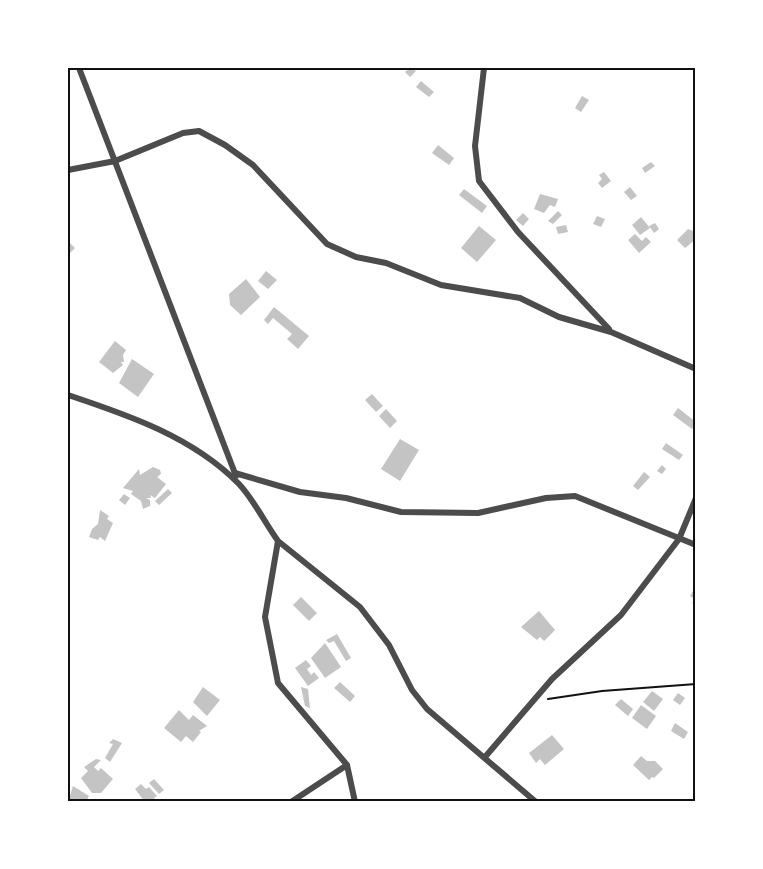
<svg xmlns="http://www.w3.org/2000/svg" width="763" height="869" font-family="Overpass,sans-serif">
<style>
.building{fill:#c4c4c4}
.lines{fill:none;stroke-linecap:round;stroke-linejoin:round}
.path{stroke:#111;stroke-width:2}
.minor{stroke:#4c4c4c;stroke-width:6}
.neatline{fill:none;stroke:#111;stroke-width:2}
</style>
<rect width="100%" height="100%" fill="#fff"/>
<path class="building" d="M410 68 416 71 410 77 405 72Z
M421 81 434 92 429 97 416 87Z
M582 96 589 100 581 112 575 108Z
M438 145 454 158 449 165 432 153Z
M651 162 655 166 645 173 642 168Z
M604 172 611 181 602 188 598 183 602 179 599 175Z
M630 187 637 196 631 200 624 192Z
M464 189 487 206 482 213 459 195Z
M540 194 558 199 555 207 550 205 544 213 534 209Z
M558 211 562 215 553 224 548 221Z
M523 213 529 219 523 226 516 220Z
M597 216 605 219 601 227 593 224Z
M641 217 650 228 640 235 632 225Z
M655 223 659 229 654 233 649 226Z
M566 225 568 232 558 234 556 227Z
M479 226 496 240 477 262 461 248Z
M688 229 696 232V239L685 248 677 240Z
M635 234 642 241 646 237 651 242 639 253 628 240Z
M68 241 75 248 68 255Z
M266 271 277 280 268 289 258 281Z
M246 279 260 297 241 315 230 305 229 294Z
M274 307 309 336 298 349 287 339 292 334 273 318 268 324 264 320Z
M115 341 126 350 123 355 124 362H121L123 365 113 373 99 362Z
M132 359 154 374 138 397 119 383Z
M372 394 383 406 376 412 365 400Z
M678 408 696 422 692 429 673 415Z
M386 409 397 421 390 428 379 416Z
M400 439 419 450 400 481 381 469Z
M666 443 683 455 679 460 662 449Z
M662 465 666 469 662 474 657 471Z
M153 467 160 470 161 474 157 477 166 484 155 498 150 495 151 498H146L150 500V506L143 509 141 501 131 494 133 491 123 488 139 469 140 475Z
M644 472 650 477 638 490 633 486Z
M168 489 172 493 159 505 155 501Z
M124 494 130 498 125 505 119 500Z
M100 510 109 516 107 519 113 523 105 541 100 537 98 540 89 537 92 529 98 524Z
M696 586V605L692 603 695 599 690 596Z
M301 597 317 613 309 621 293 605Z
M539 611 555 630 544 641 540 637 537 640 521 627Z
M337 634 351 658 346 661 334 641 329 643 326 640Z
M325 643 341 667 325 678 311 658Z
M306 660 311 666 307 669 311 675 314 672 319 678 308 686 295 668Z
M340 682 355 696 350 702 334 688Z
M203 687 220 700 207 716 193 702Z
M301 687 308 689 310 708 305 706Z
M652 691 663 699 654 711 643 702Z
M678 693 685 698 680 705 673 700Z
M621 699 633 709 628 716 615 705Z
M641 705 656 716 647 729 632 718Z
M179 710 189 720 193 715 207 726 199 731 201 732 193 742 186 736 181 742 164 728Z
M675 723 688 732 684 739 671 731Z
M552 735 564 749 545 765 540 759 536 763 529 753Z
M113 739 122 743 110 762 105 758 113 744 109 743Z
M641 756 647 761H655L663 769 654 778 652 777 649 780 633 765Z
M96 759 101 760 94 767 98 771 101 768 113 779 101 793H92L81 778 88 771 84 767Z
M154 779 164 790 159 794 149 783Z
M141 784 146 789 149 787 157 796 154 798 156 802H145L135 789Z
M73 786 89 796 86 802H68Z"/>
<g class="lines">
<path class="path" d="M548 699 602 691 696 684"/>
<path class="minor" d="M79 68 236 476
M484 68 475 146 479 181 518 232 609 329
M68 170 115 161 183 133 199 131 225 145 253 165 327 244 356 257 386 263 441 285 520 298 559 317 611 332 696 369
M68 395C128 415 193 437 239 484 254 500 265 523 278 541L265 617 278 683 347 765 355 802
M235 473 300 492 346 498 401 512 478 513 546 498 575 496 696 545
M278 541 360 607 389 645 412 690 427 709 536 802
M485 757 552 679 621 615 679 539 696 498
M291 802 347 765"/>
</g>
<rect width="763" height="869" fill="none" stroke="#ffffff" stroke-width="138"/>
<rect x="69" y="69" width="625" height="731" class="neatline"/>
</svg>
